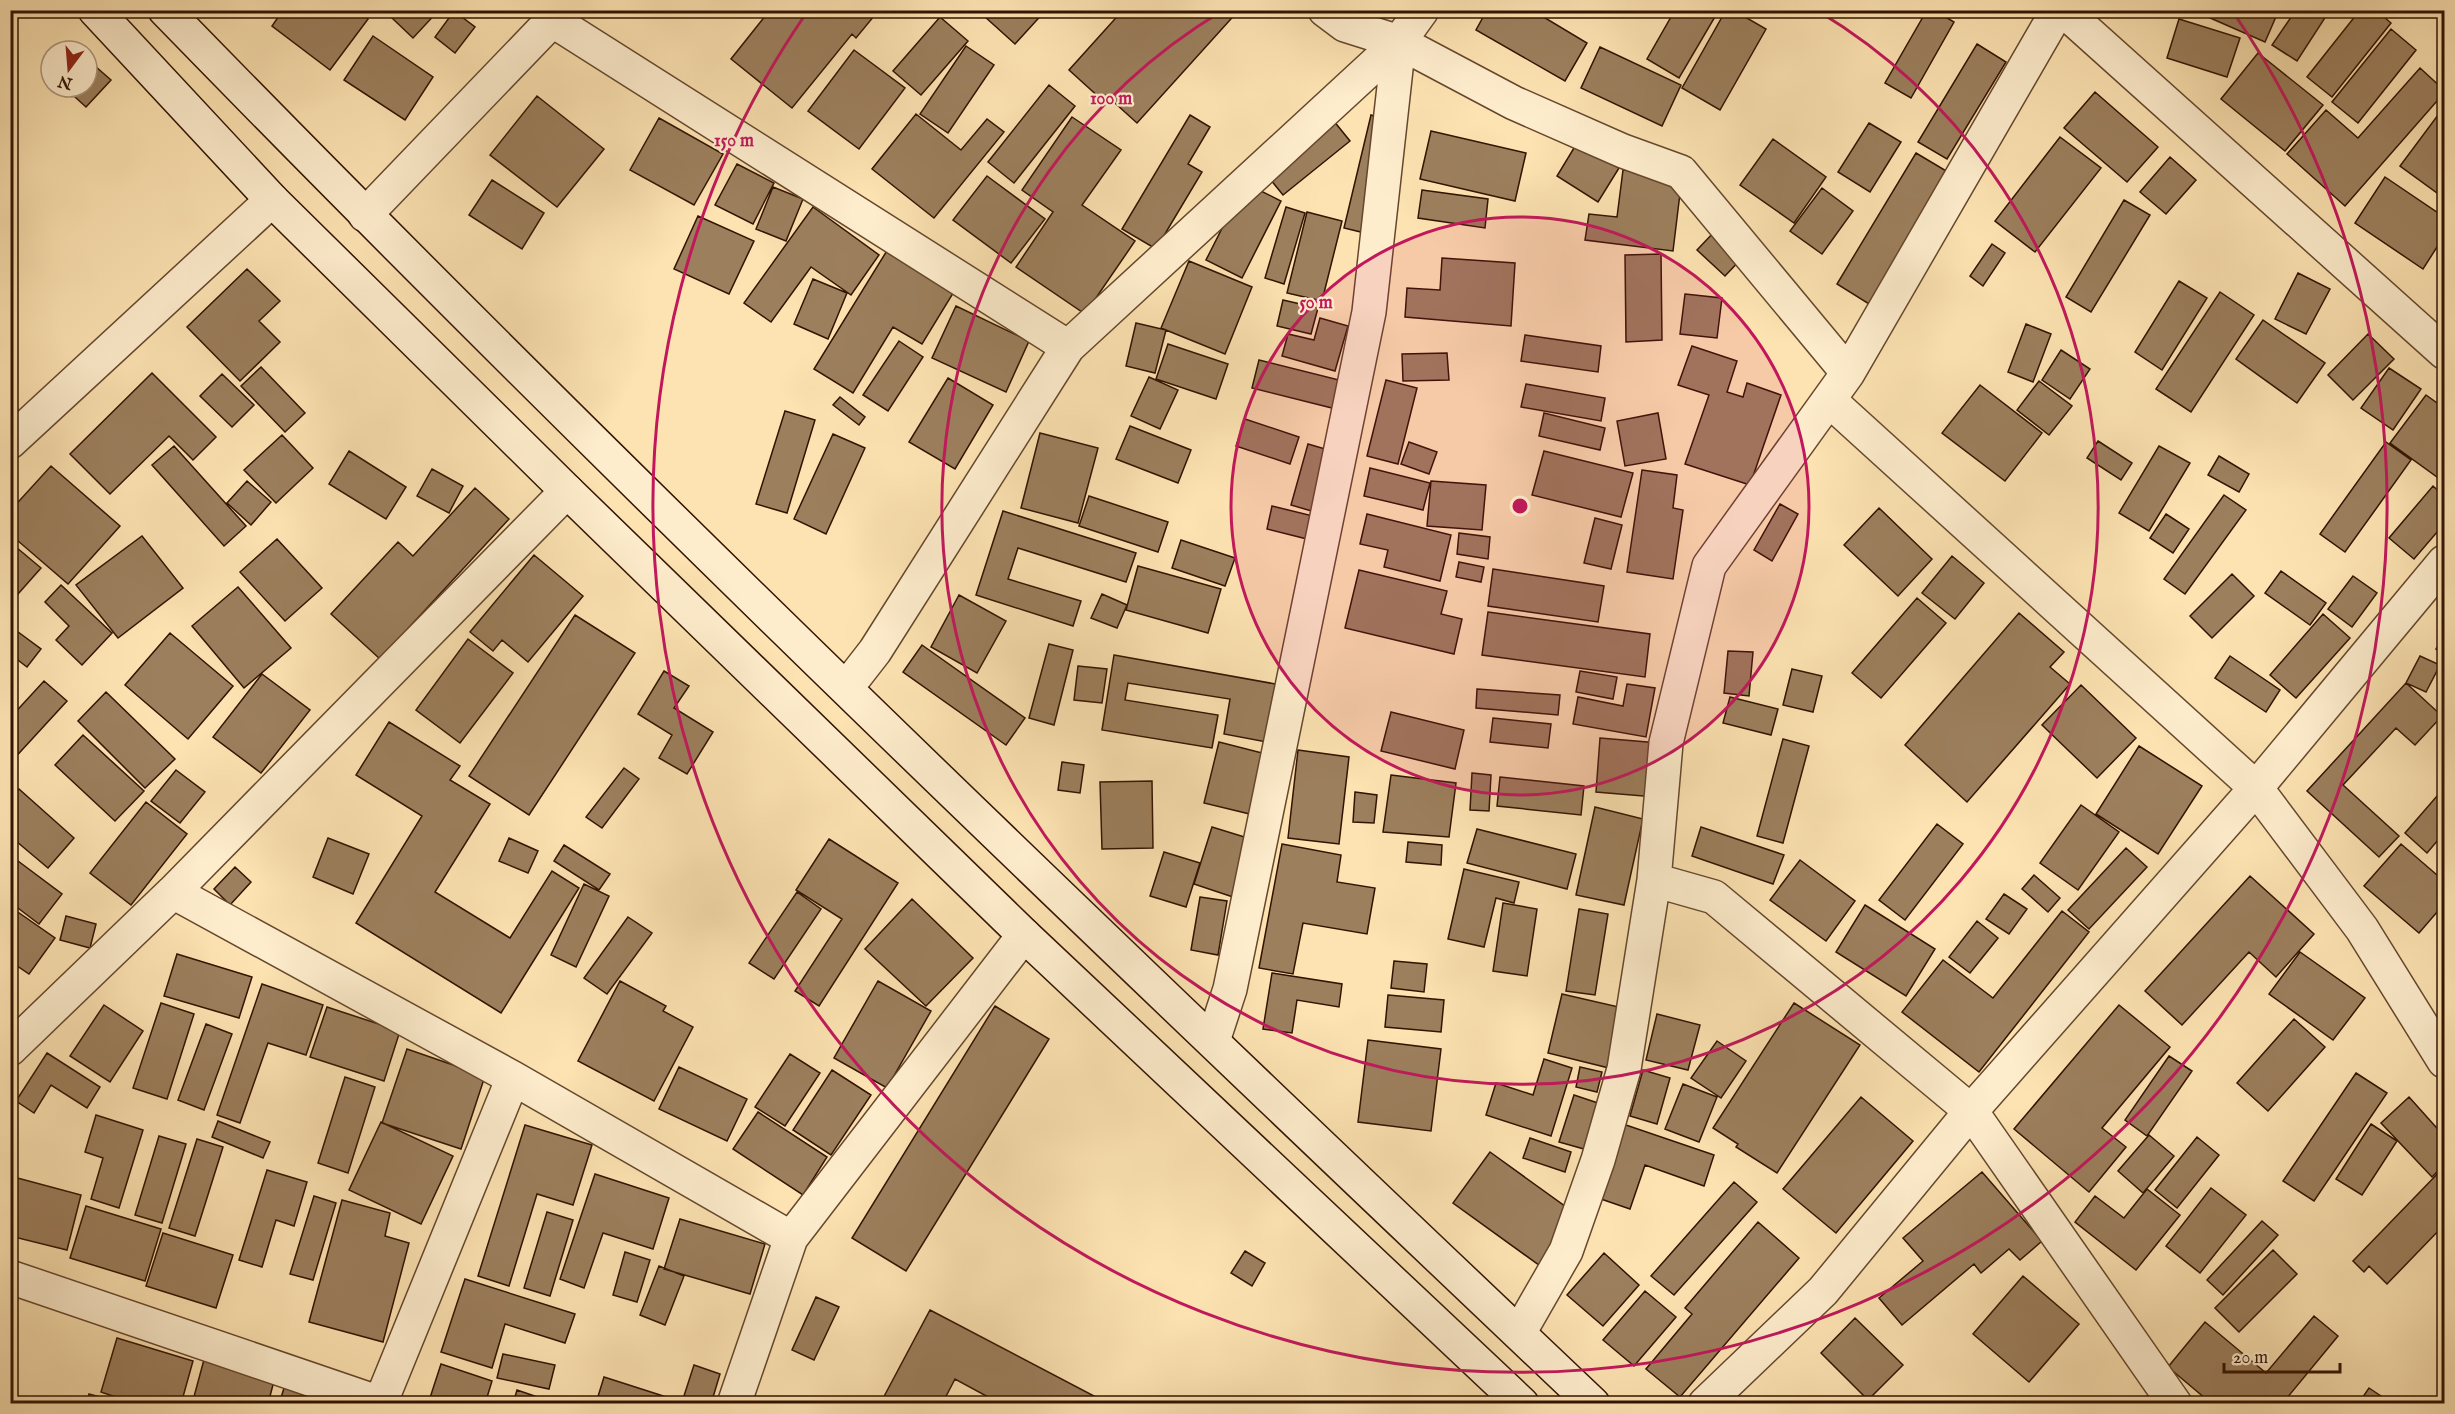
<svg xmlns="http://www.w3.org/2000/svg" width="2455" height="1414" font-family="'IM FELL English',serif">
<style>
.building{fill:#9c7f5d;stroke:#321301;stroke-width:1.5}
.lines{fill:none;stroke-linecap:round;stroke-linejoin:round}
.minor-casing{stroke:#65472d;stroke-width:36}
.secondary-casing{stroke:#321301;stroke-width:36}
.minor{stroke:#feedcd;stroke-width:33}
.secondary{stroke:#feedcd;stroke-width:33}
.ring{fill:none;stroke:#c2185b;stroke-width:3}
.centre{fill:#c2185b;stroke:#feedcd;stroke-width:3}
.ring-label{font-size:18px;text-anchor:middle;font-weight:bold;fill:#c2185b;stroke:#feedcd;stroke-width:4.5;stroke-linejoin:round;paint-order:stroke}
</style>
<rect width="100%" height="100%" fill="#fde3b2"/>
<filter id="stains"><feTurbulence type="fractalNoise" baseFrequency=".00333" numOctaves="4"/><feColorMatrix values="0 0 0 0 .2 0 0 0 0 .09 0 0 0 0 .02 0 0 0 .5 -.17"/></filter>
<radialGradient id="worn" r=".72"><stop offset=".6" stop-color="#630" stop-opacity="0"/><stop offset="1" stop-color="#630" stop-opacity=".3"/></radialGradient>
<path class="building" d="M283 10H358L368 19 330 70 272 26Z
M400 10H439L413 38 392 18Z
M770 10H834L841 16 845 10H879L856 38 852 34 792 108 731 59Z
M990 10H1046L1015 44 984 16Z
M1123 10H1153L1156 14 1159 10H1239L1137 123 1106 95 1101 99 1069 70Z
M1487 10H1532L1587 43 1565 81 1476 30Z
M1675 10H1719L1679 78 1647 59Z
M1726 10H1733L1766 29 1720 110 1682 88Z
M1927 10H1934L1954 22 1911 98 1885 83Z
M2211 10H2274L2278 12 2265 42 2208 17Z
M2296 10H2330L2297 61 2272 45Z
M2360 10H2376L2391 23 2332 97 2307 77Z
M454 11 475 27 455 53 435 37Z
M940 17 968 41 921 95 893 71Z
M2179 19 2240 38 2227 77 2167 58Z
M2391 29 2416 50 2358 123 2332 102Z
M373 36 433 77 405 120 344 80Z
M1977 44 2006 62 1947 159 1918 142Z
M966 46 994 65 948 133 920 114Z
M1600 47 1681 85 1662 126 1581 88Z
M854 50 905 88 859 149 808 111Z
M2258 53 2323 105 2285 151 2221 99Z
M87 59 111 80 86 107 64 87H87Z
M2420 68 2444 90V93L2345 206 2287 154 2326 110 2358 138Z
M1049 85 1075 106 1014 183 988 162Z
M2095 92 2158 147 2127 182 2064 128Z
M537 96 604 149 557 207 490 155Z
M2444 107V198L2400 166Z
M916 114 961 150 987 119 1004 132 934 218 872 169Z
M1190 115 1210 127 1188 164 1202 172 1156 249 1122 229Z
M1371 115 1393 121 1365 233 1344 228Z
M1072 117 1121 150 1082 205 1135 241 1085 314 1016 267 1053 212 1022 190Z
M659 118 723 154 694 205 630 170Z
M1333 120 1350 141 1283 195 1266 174Z
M1869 123 1901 142 1870 192 1838 172Z
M1431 131 1526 153 1515 201 1420 179Z
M2060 137 2101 168 2035 252 1995 221Z
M1773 139 1826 177 1794 223 1740 185Z
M1577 143 1619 168 1598 202 1557 176Z
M1916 153 1948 172 1869 304 1837 284Z
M2170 157 2196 180 2166 214 2140 192Z
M737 164 774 183 753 224 715 205Z
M1623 170 1682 177 1673 251 1585 240 1589 214 1617 217Z
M987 176 1045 219 1011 263 953 220Z
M2385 177 2444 217V236L2423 269 2355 223Z
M492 180 544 213 522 249 469 215Z
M1245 183 1281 201 1242 278 1206 260Z
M773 187 803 199 786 241 756 229Z
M1822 188 1853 211 1822 254 1790 231Z
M1422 190 1488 199 1485 228 1418 218Z
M2124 200 2150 215 2091 312 2066 297Z
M813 207 879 255 851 295 811 267 771 322 744 303Z
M1286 207 1305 213 1284 284 1265 278Z
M1307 212 1342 221 1322 301 1287 293Z
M698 216 754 241 729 294 674 269Z
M1715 231 1743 257 1725 276 1697 250Z
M1992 244 2005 253 1983 286 1970 276Z
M888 249 955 290 922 344 893 327 853 393 814 369Z
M1661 254 1662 340 1626 342 1625 255Z
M1442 258 1515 263 1511 326 1405 317 1407 288 1440 290Z
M1189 261 1252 287 1225 354 1161 328Z
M247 269 280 301 259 321 280 342 240 381 187 327Z
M2298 273 2330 289 2306 334 2275 319Z
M813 279 847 293 828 339 794 324Z
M2179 281 2207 298 2162 370 2135 352Z
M2220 292 2254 315 2191 412 2156 389Z
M1685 294 1722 298 1717 338 1680 334Z
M1283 300 1318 308 1311 334 1277 326Z
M956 306 1029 341 1006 392 932 358Z
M1320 318 1348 326 1335 371 1282 356 1288 334 1314 340Z
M2263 320 2325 363 2297 403 2236 359Z
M1136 323 1166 330 1155 373 1126 366Z
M2026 324 2051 334 2033 382 2008 372Z
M2368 334 2394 359 2353 400 2328 375Z
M1525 335 1601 346 1598 372 1521 361Z
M899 341 923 357 888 411 863 395Z
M1168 344 1228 364 1216 399 1156 379Z
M1692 346 1737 361 1727 392 1743 397 1747 383 1781 395 1750 485 1685 464 1709 395 1678 385Z
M2061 350 2090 369 2070 399 2042 380Z
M1447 353 1449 380 1403 381 1402 354Z
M1259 360 1343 381 1336 409 1252 388Z
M261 367 305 413 285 432 241 386Z
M2389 368 2421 389 2393 430 2361 408Z
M152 373 216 437 193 460 169 436 110 494 70 454Z
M222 374 254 405 232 427 200 396Z
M1149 377 1178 390 1160 429 1131 416Z
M948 378 993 405 955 469 909 442Z
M1386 380 1417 388 1398 464 1367 456Z
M2039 381 2072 406 2049 435 2017 410Z
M1526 384 1605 398 1601 421 1521 407Z
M1980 385 2042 433 2005 481 1942 433Z
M2426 395 2444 408V482L2390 443Z
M840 397 865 417 859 425 833 405Z
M785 411 815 420 787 513 756 504Z
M1544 413 1605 428 1600 450 1539 436Z
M1658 413 1666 459 1625 466 1617 421Z
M1245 419 1299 437 1290 464 1236 446Z
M1130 426 1191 450 1178 483 1116 459Z
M1040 433 1098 448 1078 523 1021 508Z
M833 434 865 448 826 534 794 519Z
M282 435 313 468 276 503 244 470Z
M2098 441 2132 463 2121 480 2087 458Z
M1409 442 1437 452 1429 474 1401 464Z
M2386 442 2411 460 2345 552 2320 534Z
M1308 444 1332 451 1315 512 1291 505Z
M174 446 246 526 224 546 152 465Z
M2159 446 2190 463 2149 531 2119 513Z
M349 451 406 487 386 519 329 484Z
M1544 451 1633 473 1621 517 1532 495Z
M2219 456 2249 474 2239 492 2208 475Z
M51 466 120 526 68 584 10 534V511Z
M1370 468 1430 483 1423 510 1364 496Z
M432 469 463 486 449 513 417 496Z
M1642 470 1677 475 1673 508 1683 510 1673 579 1627 572Z
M247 481 271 502 251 525 227 503Z
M1431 481 1486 485 1482 530 1427 526Z
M2433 486 2444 496V524L2414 559 2389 538Z
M475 488 509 519 380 659 331 614 398 542 413 556Z
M2224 495 2246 510 2185 594 2164 579Z
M1089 496 1168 522 1158 552 1079 526Z
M1780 504 1798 514 1772 561 1754 550Z
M1272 506 1317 517 1311 540 1267 529Z
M1879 508 1932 559 1898 596 1844 545Z
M1003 511 1136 553 1126 582 1018 548 1008 579 1081 601 1073 626 976 595Z
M1367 514 1451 535 1440 581 1384 567 1388 550 1360 544Z
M2166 514 2189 529 2173 553 2150 538Z
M1595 518 1622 525 1611 569 1584 563Z
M1459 533 1490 537 1488 559 1457 554Z
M142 536 183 588 118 638 76 585Z
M277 539 322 588 285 621 240 572Z
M1181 540 1235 558 1225 586 1172 568Z
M10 542 41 568 10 603Z
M534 555 583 596 528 662 502 640 493 651 470 632Z
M1952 556 1984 583 1955 619 1922 593Z
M1459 562 1484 567 1481 582 1456 577Z
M1138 566 1221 589 1208 633 1126 610Z
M1493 569 1604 586 1598 622 1488 606Z
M1359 570 1447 591 1441 614 1462 619 1454 654 1345 628Z
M2281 571 2326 603 2310 625 2265 593Z
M2232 574 2254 596 2212 638 2190 616Z
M2353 576 2377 593 2352 627 2328 609Z
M61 585 112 633 82 665 56 640 69 626 45 602Z
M238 587 291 648 244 688 192 626Z
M1102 594 1127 605 1117 628 1091 618Z
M959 595 1006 621 977 673 931 647Z
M1917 598 1946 623 1881 698 1852 673Z
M1488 612 1650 634 1645 677 1482 655Z
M2019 613 2064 652 2050 667 2070 684 1967 802 1905 745Z
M2323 614 2350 638 2296 698 2270 675Z
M575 615 635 653 529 815 469 776Z
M10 626 41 649 27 667 10 654Z
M170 633 233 686 188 739 125 685Z
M2444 637V655L2436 649Z
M468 639 513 673 460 743 416 710Z
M1049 644 1073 650 1054 725 1029 718Z
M922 645 1025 718 1006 745 903 672Z
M1728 651 1753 652 1749 696 1724 693Z
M1114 655 1281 685 1272 743 1224 734 1230 699 1128 683 1125 700 1218 715 1212 748 1102 730Z
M2230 656 2280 690 2266 712 2215 678Z
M2420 656 2440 665 2426 692 2406 683Z
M1078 666 1107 669 1102 703 1074 700Z
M1792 669 1822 676 1813 712 1783 705Z
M664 671 689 686 674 708 713 732 687 774 659 758 672 735 638 714Z
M1580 671 1617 677 1613 699 1576 692Z
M262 674 310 710 261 773 213 737Z
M44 681 67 701 10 763V718Z
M2406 683 2442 716 2415 745 2396 728 2343 785 2399 836 2379 857 2307 791Z
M1627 684 1655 688 1646 737 1573 724 1578 697 1623 706Z
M2081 685 2136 738 2097 778 2042 725Z
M1477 689 1560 695 1558 715 1476 708Z
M106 692 175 759 145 788 78 721Z
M1730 697 1778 709 1771 735 1723 723Z
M1391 712 1464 730 1455 769 1381 751Z
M1493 718 1551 724 1548 748 1490 742Z
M389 722 460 766 450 780 490 804 435 892 510 938 552 871 579 888 501 1013 356 923 422 816 356 775Z
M83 735 144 791 115 821 55 765Z
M1600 738 1659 743 1655 797 1596 792Z
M1783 739 1809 746 1783 843 1757 836Z
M1219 742 1270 755 1254 815 1204 803Z
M2139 746 2202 786 2158 854 2096 814Z
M1298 750 1349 757 1339 844 1288 838Z
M1062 762 1084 765 1080 793 1058 790Z
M624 768 639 779 602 828 586 817Z
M176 770 205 792 180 823 151 801Z
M1472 773 1491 775 1489 811 1470 810Z
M1391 775 1456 783 1449 837 1383 832Z
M1500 777 1584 786 1581 815 1497 806Z
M1152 781 1153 848 1102 849 1100 782Z
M2444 788V833L2427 853 2405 833Z
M19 789 74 838 48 868 10 836V798Z
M1355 792 1377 795 1374 823 1353 822Z
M146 802 187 834 131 905 90 873Z
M2081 805 2119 832 2078 890 2040 863Z
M1595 807 1643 819 1624 905 1576 895Z
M1937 824 1963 844 1905 920 1879 900Z
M1212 827 1251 839 1233 897 1194 884Z
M1701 827 1784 855 1773 884 1692 856Z
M1477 829 1576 854 1567 889 1467 863Z
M328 838 369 854 353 894 313 877Z
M509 838 538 851 528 873 499 861Z
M829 839 898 883 819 1006 795 991 842 919 796 890Z
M1408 842 1442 845 1441 865 1406 862Z
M1282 844 1341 855 1337 882 1375 888 1367 934 1303 923 1293 974 1259 968Z
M2401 844 2444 881V904L2419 933 2364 886Z
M564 845 610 874 599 890 554 861Z
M2126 848 2147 867 2089 929 2068 910Z
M1164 852 1200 863 1186 907 1150 896Z
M10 855 62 894 39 924 10 902Z
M1800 860 1855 901 1826 941 1770 900Z
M235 867 251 882 230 905 214 889Z
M1464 869 1519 882 1514 903 1496 898 1484 947 1448 939Z
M2034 875 2060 898 2048 912 2022 889Z
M2250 876 2314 934 2276 977 2249 952 2182 1025 2145 991Z
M584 884 609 896 576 967 551 955Z
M797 892 821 909 774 979 749 963Z
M2004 894 2027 909 2009 934 1986 919Z
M1200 897 1227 901 1218 955 1191 950Z
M912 899 973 958 926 1006 865 949Z
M1503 903 1537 909 1527 976 1493 971Z
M1865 905 1935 949 1906 996 1836 952Z
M12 908 55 938 29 974 10 961Z
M1579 909 1608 914 1595 995 1566 991Z
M2062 911 2089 932 1979 1072 1902 1012 1943 960 1993 998Z
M66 916 96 924 90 948 60 940Z
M628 917 652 933 607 994 584 978Z
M1977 921 1998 938 1970 973 1949 957Z
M2300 952 2365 998 2333 1040 2269 994Z
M177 954 252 977 239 1018 164 996Z
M1394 961 1427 964 1424 992 1391 988Z
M1272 973 1342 984 1339 1007 1297 1000 1292 1033 1263 1029Z
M620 981 666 1006 663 1011 693 1027 654 1101 578 1061Z
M878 981 931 1011 887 1088 834 1058Z
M262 984 323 1005 306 1055 268 1043 240 1123 217 1115Z
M1562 994 1623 1008 1609 1068 1548 1053Z
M1388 995 1444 1000 1441 1032 1385 1027Z
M161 1003 194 1014 167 1099 133 1088Z
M1794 1003 1860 1045 1777 1173 1736 1147 1738 1144 1713 1128Z
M104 1005 143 1031 110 1082 70 1056Z
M2119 1005 2170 1047 2102 1128 2126 1147 2089 1192 2014 1129Z
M995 1006 1049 1039 906 1271 852 1238Z
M327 1007 400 1031 384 1081 310 1057Z
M1657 1014 1700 1025 1688 1070 1646 1060Z
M2294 1019 2325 1047 2268 1111 2237 1083Z
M206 1024 232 1034 204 1110 178 1100Z
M1368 1040 1441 1049 1431 1131 1358 1122Z
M1717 1041 1746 1061 1721 1098 1691 1078Z
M407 1049 485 1076 461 1149 382 1123Z
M47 1053 100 1087 87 1108 51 1085 34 1113 16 1101Z
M790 1054 820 1073 785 1126 755 1107Z
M2169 1056 2192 1071 2147 1136 2125 1120Z
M1544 1059 1572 1068 1551 1136 1486 1115 1496 1083 1533 1095Z
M679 1067 747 1099 727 1141 659 1109Z
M1580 1067 1602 1072 1597 1092 1576 1087Z
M832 1070 871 1095 831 1155 793 1130Z
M1643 1070 1670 1078 1657 1124 1630 1116Z
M2356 1073 2387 1093 2314 1201 2283 1181Z
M345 1077 375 1087 348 1173 318 1163Z
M1683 1084 1717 1097 1699 1142 1665 1129Z
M1574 1095 1598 1103 1584 1149 1559 1142Z
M1861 1097 1913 1141 1836 1233 1783 1189Z
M2409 1097 2444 1136V1165L2432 1177 2381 1123Z
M758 1112 827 1157 803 1195 733 1149Z
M96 1115 143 1130 119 1208 91 1199 103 1158 85 1152Z
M218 1121 270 1142 263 1158 212 1137Z
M381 1122 453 1156 421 1224 349 1190Z
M1623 1124 1714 1155 1704 1186 1645 1165 1630 1209 1598 1198Z
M2371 1124 2397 1141 2362 1195 2336 1179Z
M525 1125 592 1145 573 1205 537 1194 509 1286 478 1276Z
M2149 1135 2174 1156 2143 1193 2118 1171Z
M159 1136 186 1144 162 1223 135 1215Z
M2197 1137 2219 1155 2177 1208 2155 1190Z
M1530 1138 1571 1152 1565 1172 1523 1158Z
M197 1139 223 1147 195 1236 169 1228Z
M1490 1152 1580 1217 1543 1268 1453 1203Z
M2444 1167V1225L2387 1284 2369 1266 2364 1272 2353 1261Z
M267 1170 307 1182 294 1226 276 1220 262 1267 239 1260Z
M1982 1172 2042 1241 2020 1260 2009 1249 1981 1273 1974 1264 1902 1325 1879 1298 1923 1261 1903 1238Z
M595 1174 669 1198 653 1249 603 1233 584 1288 560 1279Z
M10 1176 81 1195 67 1250 10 1236Z
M1734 1182 1757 1202 1674 1295 1651 1276Z
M2211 1188 2246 1215 2200 1273 2166 1246Z
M2147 1189 2180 1215 2136 1270 2075 1222 2095 1196 2124 1218Z
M314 1196 336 1203 313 1280 290 1274Z
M342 1200 390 1213 385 1236 409 1243 383 1342 309 1322Z
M86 1206 161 1229 145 1281 70 1258Z
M547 1212 573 1220 550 1296 524 1288Z
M680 1219 765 1244 750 1294 664 1269Z
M2262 1221 2278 1235 2223 1295 2207 1280Z
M1758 1222 1799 1258 1680 1397 1646 1369 1692 1314 1685 1308Z
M163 1233 233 1255 216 1308 146 1286Z
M2273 1250 2297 1274 2239 1332 2215 1308Z
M1245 1251 1265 1263 1252 1286 1231 1273Z
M625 1252 650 1260 637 1302 613 1295Z
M1604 1253 1639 1285 1603 1326 1567 1295Z
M659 1266 684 1276 665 1325 640 1315Z
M2023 1276 2079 1324 2029 1382 1973 1334Z
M465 1279 575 1314 565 1343 505 1324 492 1368 441 1352Z
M1645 1291 1676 1317 1634 1366 1603 1340Z
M816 1297 839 1307 814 1360 792 1350Z
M930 1310 1096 1397 1092 1404H1001L955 1379 942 1404H880Z
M2314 1316 2338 1336 2282 1404H2212L2168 1367 2205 1322 2266 1373Z
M1855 1318 1903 1365 1868 1400 1821 1353Z
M117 1338 193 1361 181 1404H136L101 1392Z
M503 1354 555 1365 549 1389 497 1378Z
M205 1356 275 1377 268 1404H192Z
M441 1364 492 1381 485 1404H428Z
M694 1365 720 1374 711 1404 596 1403 604 1377 682 1402Z
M285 1385 347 1404H279Z
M2369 1388 2393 1404H2358Z
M517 1390 558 1404H513Z
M89 1394 126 1404H86Z"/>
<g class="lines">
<g class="minor-casing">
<path id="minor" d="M1325 10 1345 25 1399 42 1514 103 1623 151 1681 172 1848 373
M2058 10 1848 373 1709 566 1666 743 1654 880 1714 897 1971 1111 2175 1404
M2063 10 2444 352
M552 20 1068 347
M365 215 562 10
M1829 400 2256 788 2362 929 2444 1061
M10 442 272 200
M847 687 875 651 1068 347 1399 42 1422 10
M173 892 513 1078 791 1238
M1213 1041 1230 989 1369 312 1399 42
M10 1049 173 892 567 491
M10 1277 380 1403
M1519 1333 1566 1251 1598 1160 1624 1069 1654 880
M380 1404 513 1078
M734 1404 791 1238 1024 935
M1705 1404 1823 1291 1971 1111 2256 788 2444 562"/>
</g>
<g class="secondary-casing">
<path id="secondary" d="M95 10 272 200 567 491 1024 935 1522 1404
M165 10C629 487 1110 946 1593 1404"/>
</g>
<use href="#minor" class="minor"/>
<use href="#secondary" class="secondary"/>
</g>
<circle cx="1520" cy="506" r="289" fill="#c2185b" fill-opacity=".12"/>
<g class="ring">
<circle cx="1520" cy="506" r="289"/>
<path d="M1818 11A578 578 0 1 1 1222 11"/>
<path d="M2235 15A867 867 0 1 1 805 15"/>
</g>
<circle cx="1520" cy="506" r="9" class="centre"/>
<g class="ring-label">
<text x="1111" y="104">100 m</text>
<text x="734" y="146">150 m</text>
<text x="1316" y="308">50 m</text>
</g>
<rect width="2455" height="1414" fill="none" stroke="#fde3b2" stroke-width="36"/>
<rect x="12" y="12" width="2431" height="1390" fill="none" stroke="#321301" stroke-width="3"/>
<rect x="18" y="18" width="2419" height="1378" fill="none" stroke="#321301" stroke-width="1.5"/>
<g transform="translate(69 69) rotate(196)"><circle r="28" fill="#feedcd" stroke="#ac967b" stroke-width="1.5"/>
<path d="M0-4.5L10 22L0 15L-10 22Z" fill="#8f2418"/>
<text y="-9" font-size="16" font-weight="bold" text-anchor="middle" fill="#321301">N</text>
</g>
<path d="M2224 1363v9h116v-9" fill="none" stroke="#321301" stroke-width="3"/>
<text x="2233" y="1363" font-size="18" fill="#321301" stroke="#feedcd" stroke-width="4.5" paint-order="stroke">20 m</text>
<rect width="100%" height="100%" filter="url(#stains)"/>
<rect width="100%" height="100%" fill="url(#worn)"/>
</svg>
